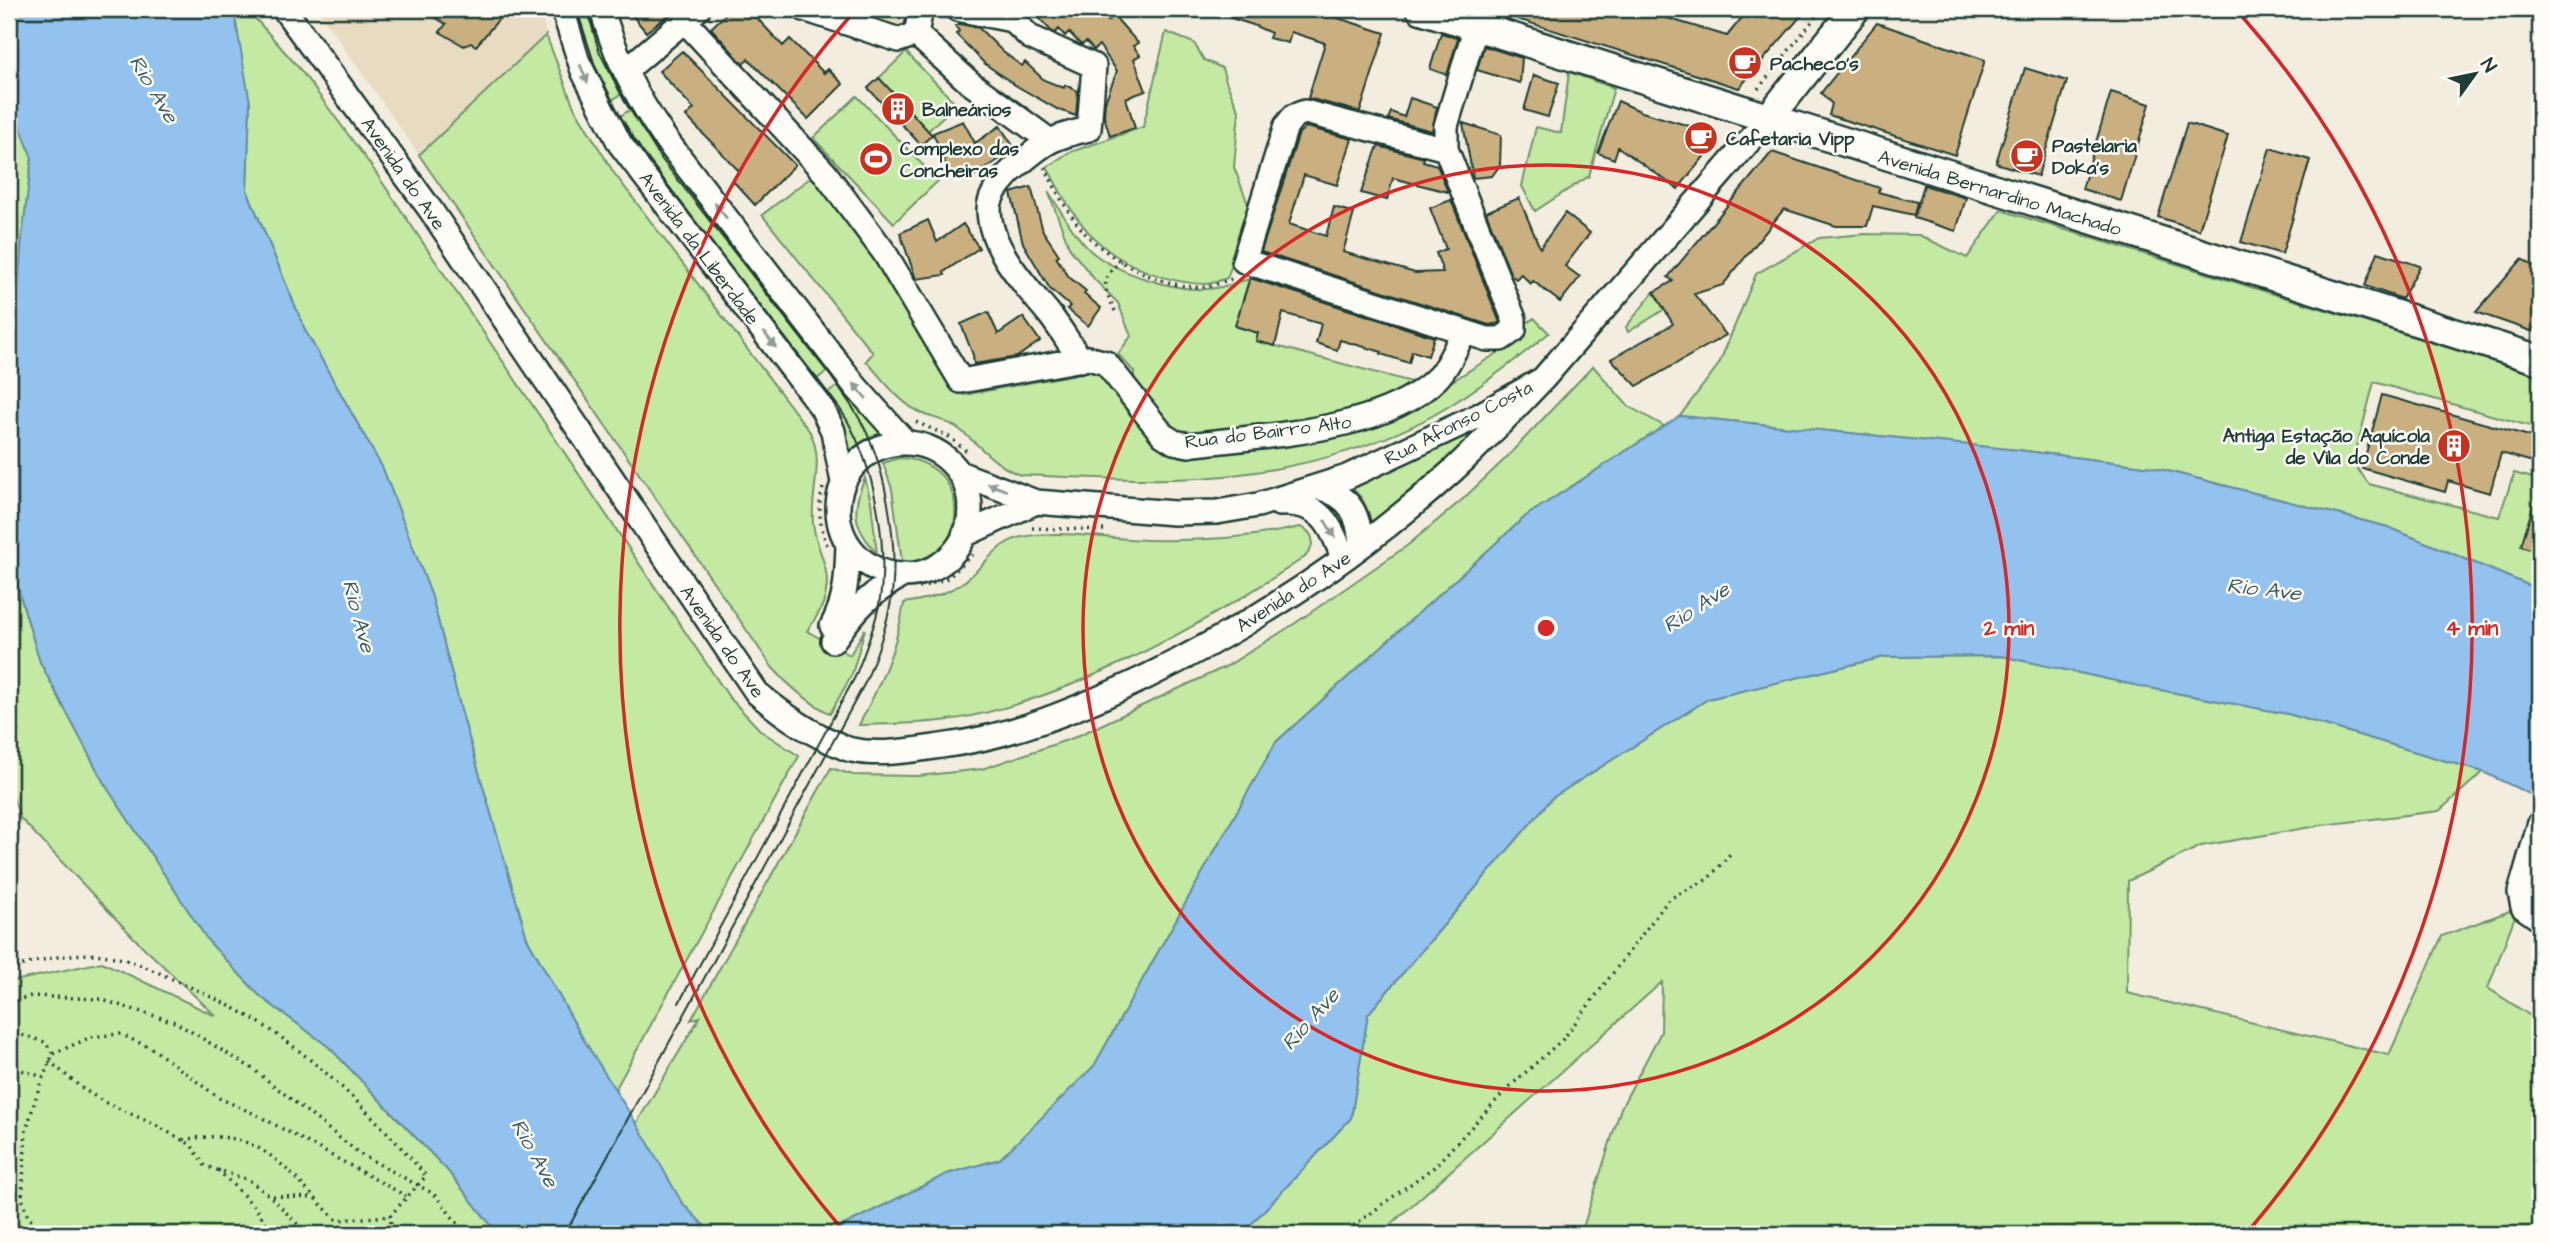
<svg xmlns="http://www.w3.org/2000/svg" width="2549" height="1243" font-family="'Architects Daughter',sans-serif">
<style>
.built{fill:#e7dbc2}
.green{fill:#c3e9a3;stroke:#71936c;stroke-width:2}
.water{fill:#93c2ee;stroke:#658da4;stroke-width:2}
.building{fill:#cab080;stroke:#1f3d34;stroke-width:2}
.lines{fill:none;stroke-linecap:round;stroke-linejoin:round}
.minor-casing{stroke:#1f3d34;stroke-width:28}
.major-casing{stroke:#1f3d34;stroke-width:33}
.path{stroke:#1f3d34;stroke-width:3.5;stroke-dasharray:2 5;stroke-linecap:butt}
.minor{stroke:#fdfcf7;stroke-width:23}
.major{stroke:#fdfcf7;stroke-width:28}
.tram{stroke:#1f3d34;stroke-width:2}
.oneway{fill:#8e9c96}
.ring{fill:none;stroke:#d62828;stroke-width:3.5}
.labels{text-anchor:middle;stroke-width:5;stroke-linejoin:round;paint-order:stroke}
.poi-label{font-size:19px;font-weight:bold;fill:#1f3d34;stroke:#fdfcf7;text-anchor:start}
.street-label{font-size:19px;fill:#1f3d34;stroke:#fdfcf7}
.water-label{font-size:21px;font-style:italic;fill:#3c5e62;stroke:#fdfcf7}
.centre{fill:#d62828;stroke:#fdfcf7;stroke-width:3.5}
.ring-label{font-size:21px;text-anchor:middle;font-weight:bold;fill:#d62828;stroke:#fdfcf7;stroke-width:5;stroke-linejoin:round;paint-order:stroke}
</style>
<rect width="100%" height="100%" fill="#f3eddf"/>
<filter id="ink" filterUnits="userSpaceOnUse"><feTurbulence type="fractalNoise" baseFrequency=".0143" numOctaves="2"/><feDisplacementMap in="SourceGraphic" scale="14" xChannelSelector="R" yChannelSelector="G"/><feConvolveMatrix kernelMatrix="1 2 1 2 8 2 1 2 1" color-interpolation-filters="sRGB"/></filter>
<g filter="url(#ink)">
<path class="built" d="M317 9H541L546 35 419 155Z
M829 9H911L905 22 894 29Z"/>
<path class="green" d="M233 9H247L299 68 372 167 729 697 761 731 799 756 615 1090 582 1037 527 938 462 714 432 597 383 469 305 330 247 190 250 103Z
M571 9H592L626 91 606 104Z
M1166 32 1194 43 1204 60 1222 68 1227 84 1239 111 1234 167 1251 212 1227 278C1220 280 1213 284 1206 284 1173 284 1129 268 1104 247 1079 227 1061 194 1047 167L1068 153 1143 127Z
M546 35 574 107 614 173 810 432C825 462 810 492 813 523 815 547 831 567 826 592 824 607 815 619 807 631L850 655 865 629 852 674 830 714C807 701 789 687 772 667L419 155Z
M906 52 956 104 928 131 879 78Z
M1569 72 1614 88 1589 176 1535 211 1522 186 1536 127 1561 133Z
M857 96 938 181 894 223 813 138Z
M637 105 834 366 809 385 613 121Z
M9 106 17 117 32 157 22 237 15 333 9 355Z
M815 174 870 247 956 389 964 395 1093 371 1108 377 1171 448 1407 409 1512 344 1524 325 1534 318 1549 333C1515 361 1479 388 1441 411 1364 456 1263 477 1174 479 1123 480 1071 477 1020 475 994 465 981 446 960 430 948 420 934 419 921 413 899 403 882 378 866 361L873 353 762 215Z
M1048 191C1062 212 1074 236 1093 253 1118 273 1174 291 1206 289 1220 289 1236 283 1249 279L1235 326 1258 333 1257 341 1419 384 1348 416 1188 435H1174L1134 384V372L1118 354 1131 336 1118 303 1095 280 1070 249Z
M2001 210 2540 376V429L2374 382 2353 463 2369 484 2499 517 2514 473 2540 480V590L2388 527 2152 467 2018 450 1680 416 1719 364 1756 274 1819 238 1865 234 1919 235 1967 258Z
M1654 292 1665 309 1628 332 1626 327Z
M1593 366 1628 406 1664 426 1526 516 1276 742 1094 1066 1000 1159 947 1174 826 1234H712L682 1203 636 1124 700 1017 691 1020 831 768 853 775 918 776 982 769 1073 738 1227 666 1294 624 1408 545 1463 499 1504 460Z
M845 381 885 430 848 452 821 398Z
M1519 395 1443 467 1374 523 1370 522C1368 505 1361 496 1349 485Z
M899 458C976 461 971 565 902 562L892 489 883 463Z
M865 478 871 502 877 553C853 527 851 509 865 478Z
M1300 527C1316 533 1315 545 1305 557 1207 623 1067 702 949 720 920 724 889 724 859 725 880 685 897 648 904 603 929 599 953 593 972 575 990 559 1000 539 1028 536 1068 530 1111 540 1151 540 1200 541 1251 538 1300 527Z
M9 558 40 662 104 783 209 942 261 997 329 1047 447 1170 498 1234H9V982L102 962 216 1016 138 942 20 818 9 785Z
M2001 656 2144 687 2288 714 2483 772 2439 811 2323 825 2201 846 2128 881 2127 993 2389 1055 2442 936 2510 911 2515 916 2488 988 2540 1022V1234H1581L1621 1108 1661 1032 1662 982 1380 1234H1242L1351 1118 1368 1014 1552 798 1708 699 1884 657Z"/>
<path class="water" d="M9 9H232L234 11 250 103 247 190 305 330 383 469 432 597 462 714 527 938 582 1037 646 1139 682 1203 712 1234H498L447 1170 329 1047 261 997 209 942 104 783 40 662 9 558V355L15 333 22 237 32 158 17 117 9 106Z
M1680 416 2018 450 2152 467 2388 527 2540 590V799L2483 772 2288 714 2144 687 2001 656 1884 657 1708 699 1552 798 1368 1014 1351 1118 1242 1234H826L947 1174 1000 1159 1094 1066 1276 742 1526 516Z"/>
<path class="building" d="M421 9H484L499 19 476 46 471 43 464 46 440 32 446 24Z
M627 9H676L646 32Z
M731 9 754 15 783 46 790 39 824 73 828 69 843 84 808 119 748 59 743 64 711 28Z
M1031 9H1085L1095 19 1101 13 1108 21 1114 16 1138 43 1133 46 1140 55 1134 59 1146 91 1126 98 1135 128 1110 136 1104 116 1105 102 1117 71 1099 45 1094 50 1086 42 1081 45 1069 32 1065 36 1059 29 1055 33 1051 31Z
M1212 9H1316V11L1385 33 1360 112 1308 98 1325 43 1291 32 1288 43 1269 38 1271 33 1253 25 1212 12Z
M1495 9H1637L1727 36 1749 9H1807L1739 88 1511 17 1510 19 1494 14Z
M1877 23 1985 60 1955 155 1829 115 1832 104 1821 93Z
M960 24 979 28 1003 52 1022 66 1025 62 1044 80 1064 88 1065 85 1078 91 1076 116 1057 109 1015 85 984 63 956 34 959 31 956 26Z
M1441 33 1458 38 1447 75 1430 69Z
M1484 46 1522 58 1520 83 1477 70Z
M682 51 795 165 755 205 732 180 740 172 686 116 694 109 659 71Z
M2025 68 2067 81 2038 176 1996 163Z
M1534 75 1559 83 1548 117 1524 110Z
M879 78 932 135 921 145 868 88Z
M2111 92 2150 104 2121 201 2082 189Z
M1410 98 1437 107 1432 131 1388 119 1391 112 1404 117Z
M1618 101 1642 112 1710 132 1715 143 1678 189 1618 147 1614 159 1598 153Z
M963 121 975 143 1000 126 1015 149 972 177 952 180 933 133Z
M1463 123 1501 135 1500 165 1492 176 1473 178Z
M2187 123 2228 136 2199 230 2158 217Z
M1306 127 1352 139 1337 185 1304 175 1289 224 1326 236 1334 207 1354 213 1343 252 1415 273 1443 272 1436 253 1446 249 1430 208 1451 200 1500 323 1489 325 1261 252 1299 133Z
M1378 146 1424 158 1423 161 1437 165 1448 192 1393 178 1387 200 1361 193Z
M2270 148 2310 160 2282 254 2241 242Z
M1772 152 1880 188 1878 192 1917 202 1914 215 1873 206 1867 226H1836L1784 209 1723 285 1694 294 1726 335 1637 386 1611 359 1673 324 1654 292 1673 281 1668 277Z
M1924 185 1966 198 1956 231 1914 218Z
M1031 187 1043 231 1059 255 1056 257 1069 277 1086 291 1084 294 1101 308 1088 326 1067 309 1070 306 1050 289 1023 243 1011 193Z
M1519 198 1540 248 1565 213 1590 233 1565 266 1580 277 1560 302 1533 281 1531 284 1521 274 1516 279 1511 275 1486 212Z
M928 220 937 242 963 224 979 248 944 272 945 275 916 279 900 233Z
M2378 252 2420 266 2402 299 2365 286Z
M2522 259 2540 270V321L2531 331 2476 312Z
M1250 278 1434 337 1428 356 1412 351 1409 363 1381 354 1382 352 1340 340 1337 350 1316 343 1321 324 1283 313 1275 346 1256 341 1258 333 1235 326Z
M988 312 998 334 1023 317 1040 341 1017 357 974 364 973 355 961 324Z
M2382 395 2540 439V464L2501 453 2490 493 2448 481 2445 492 2362 468Z
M2536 496H2540V552L2521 546Z"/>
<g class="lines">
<g class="minor-casing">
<path id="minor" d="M284 9 430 209 757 693C781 713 803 729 832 742 838 744 845 749 852 750 879 756 914 750 941 746 1012 737 1078 709 1142 679 1253 625 1358 556 1450 473 1482 444 1512 411 1543 379
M563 9 583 71 620 144 822 408 833 431 843 482
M602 9C614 55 637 98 664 137L856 387 905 442
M804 9 899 40 916 34
M957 9 1012 20 1030 37 1094 66 1089 129C1053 137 1046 141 1018 165 1007 174 989 193 989 209 989 248 1027 287 1050 315 1061 329 1070 345 1081 360
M684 20 825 173 884 252 961 381 1088 358 1106 363 1163 435 1174 442 1189 445C1263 435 1382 433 1437 378 1449 366 1456 346 1464 332
M916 34 969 82 1050 141
M916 34 921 9
M625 71 698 9
M1446 149 1305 112 1294 116 1286 126 1244 261 1487 339H1501L1514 330V319L1446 149V126L1481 9
M838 509a66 66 0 1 1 132 0a66 66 0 1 1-132 0Z
M959 473 1036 502 1174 513 1217 512 1258 505 1347 477 1478 416 1543 379 1769 118
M1317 487C1350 496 1359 513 1361 545
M1279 504C1319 501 1332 524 1343 559
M964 535 1036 502
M832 626C847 599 847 574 848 544
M833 641C856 608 870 593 905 574
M2540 823 2520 892 2523 907 2540 919"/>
</g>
<g class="major-casing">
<path id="major" d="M1421 9 2540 360
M1769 118 1855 9"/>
</g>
<path class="path" d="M1758 89 1822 9
M9 163 13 204 11 301 9 310
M1045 167C1055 189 1068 214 1084 232 1110 261 1166 290 1206 287 1214 286 1224 281 1232 279
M1115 311C1104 288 1099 279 1121 261
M916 422 948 436 969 453
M823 488C817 507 820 526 827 545
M1032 528 1104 530
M919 588 948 578 973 554
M9 969C40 960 76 950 109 956 133 960 157 972 179 982 210 996 241 1010 269 1029 328 1069 380 1122 426 1176L390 1216 392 1234
M9 1003 31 996 99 999 175 1022 253 1069 360 1154 434 1194 466 1234
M9 1031 45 1042 53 1054 39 1087 26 1131 22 1198 28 1217 41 1228 40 1234
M53 1054 91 1037 120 1034 153 1049 219 1098 257 1115 406 1196
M49 1061 83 1089 104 1102 154 1124 191 1145 205 1166 249 1180 270 1196 307 1234
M9 1066 43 1077
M183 1140C264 1124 285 1172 337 1220L390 1216
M218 1170 254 1206 274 1234
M273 1196 313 1198
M1342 1234 1434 1167 1507 1089 1563 1039 1669 899 1708 879 1731 853"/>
<use href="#minor" class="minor"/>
<use href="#major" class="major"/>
<path class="tram" d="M575 9 589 56 615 108 650 164 822 385C831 397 840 408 847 420 876 472 889 547 879 605 874 630 864 654 855 677L679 1003
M565 1234 866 681C877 653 888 624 892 594 898 540 886 460 856 413 849 401 840 390 832 378L660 157 625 102 599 51 587 9"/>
</g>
<defs><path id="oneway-solid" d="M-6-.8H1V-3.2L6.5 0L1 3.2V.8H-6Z" transform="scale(1.75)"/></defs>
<g class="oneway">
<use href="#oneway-solid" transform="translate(584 74) rotate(67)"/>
<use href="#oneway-solid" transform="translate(721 211) rotate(-128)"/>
<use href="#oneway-solid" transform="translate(770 340) rotate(53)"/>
<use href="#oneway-solid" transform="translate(860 391) rotate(-130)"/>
<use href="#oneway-solid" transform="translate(997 487) rotate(-159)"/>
<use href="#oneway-solid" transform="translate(1330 529) rotate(59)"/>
</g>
</g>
<g class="ring">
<circle cx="1546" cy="628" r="463"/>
<path d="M842 1229A926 926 0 0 1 852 14M2240 14A926 926 0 0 1 2250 1229"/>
</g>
<defs>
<g id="cafe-disc" transform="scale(1.75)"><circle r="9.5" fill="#c8321e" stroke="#fdfcf7"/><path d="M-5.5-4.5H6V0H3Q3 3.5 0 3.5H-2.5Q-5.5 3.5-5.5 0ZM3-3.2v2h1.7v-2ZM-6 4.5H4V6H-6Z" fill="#fff"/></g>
<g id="building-disc" transform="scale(1.75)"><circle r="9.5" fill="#c8321e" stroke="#fdfcf7"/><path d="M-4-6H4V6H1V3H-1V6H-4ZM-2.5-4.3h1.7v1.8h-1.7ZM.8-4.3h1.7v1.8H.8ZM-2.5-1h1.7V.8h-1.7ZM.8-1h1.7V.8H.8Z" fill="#fff"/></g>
<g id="stadium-disc" transform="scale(1.75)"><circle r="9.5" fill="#c8321e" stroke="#fdfcf7"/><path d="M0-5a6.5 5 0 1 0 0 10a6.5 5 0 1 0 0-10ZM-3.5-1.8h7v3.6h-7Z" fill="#fff"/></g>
</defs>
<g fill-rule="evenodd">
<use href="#cafe-disc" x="1745" y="63"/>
<use href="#building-disc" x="898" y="109"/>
<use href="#cafe-disc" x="1701" y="138"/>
<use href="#cafe-disc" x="2027" y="156"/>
<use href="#stadium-disc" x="876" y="159"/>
<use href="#building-disc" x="2454" y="446"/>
</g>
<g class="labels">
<g class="poi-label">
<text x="1770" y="70">Pacheco's</text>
<text x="922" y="116">Balneários</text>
<text x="1726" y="145">Cafetaria Vipp</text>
<text x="2052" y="152">Pastelaria<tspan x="2052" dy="22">Doka's</tspan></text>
<text x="900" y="155">Complexo das<tspan x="900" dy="22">Concheiras</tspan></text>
<text x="2430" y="442" text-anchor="end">Antiga Estação Aquícola<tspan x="2430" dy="22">de Vila do Conde</tspan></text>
</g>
<g class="street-label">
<text transform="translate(404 173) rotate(55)" y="7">Avenida do Ave</text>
<text transform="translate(2000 192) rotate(17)" y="7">Avenida Bernardino Machado</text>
<text transform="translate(700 248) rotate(53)" y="7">Avenida da Liberdade</text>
<text transform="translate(1458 422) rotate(-27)" y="7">Rua Afonso Costa</text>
<text transform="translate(1268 431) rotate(-7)" y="7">Rua do Bairro Alto</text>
<text transform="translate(1293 591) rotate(-33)" y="7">Avenida do Ave</text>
<text transform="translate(723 641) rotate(55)" y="7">Avenida do Ave</text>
</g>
<g class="water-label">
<text transform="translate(154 89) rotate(59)" y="7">Rio Ave</text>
<text transform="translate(2264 589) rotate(7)" y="7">Rio Ave</text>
<text transform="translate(1696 607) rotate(-33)" y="7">Rio Ave</text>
<text transform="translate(359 616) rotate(75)" y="7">Rio Ave</text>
<text transform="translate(1310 1019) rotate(-48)" y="7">Rio Ave</text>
<text transform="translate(535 1153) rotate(61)" y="7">Rio Ave</text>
</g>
</g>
<circle cx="1546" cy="628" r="10" class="centre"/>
<g class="ring-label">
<text x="2009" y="635">2 min</text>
<text x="2472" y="635">4 min</text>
</g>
<rect width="2549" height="1243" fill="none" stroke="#fdfcf7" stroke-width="35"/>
<rect x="18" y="18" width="2514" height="1208" fill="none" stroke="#1f3d34" stroke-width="2.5" filter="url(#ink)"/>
<g transform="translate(2475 74) rotate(57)" stroke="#fdfcf7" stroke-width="5" paint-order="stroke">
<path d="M0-5L12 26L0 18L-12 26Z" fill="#1f3d34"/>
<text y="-10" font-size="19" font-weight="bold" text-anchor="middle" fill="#1f3d34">N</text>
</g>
</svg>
